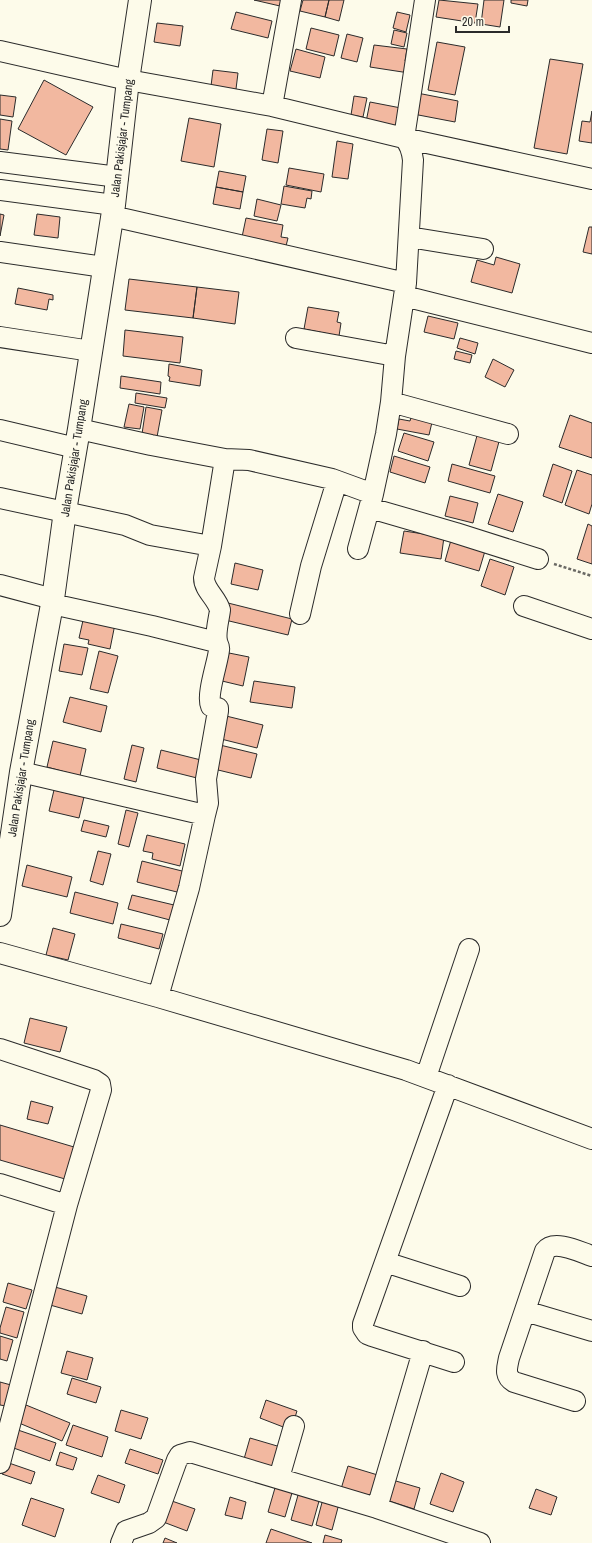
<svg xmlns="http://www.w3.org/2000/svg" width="592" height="1543" font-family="'Archivo Narrow',sans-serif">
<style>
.building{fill:#f2b8a0;stroke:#2b2b2b}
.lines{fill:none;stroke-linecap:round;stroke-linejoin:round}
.minor-casing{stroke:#2b2b2b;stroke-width:22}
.major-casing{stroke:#2b2b2b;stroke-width:24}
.path{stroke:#6a6964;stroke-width:2.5;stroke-dasharray:3 2;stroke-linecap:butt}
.minor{stroke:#fdfbea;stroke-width:20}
.major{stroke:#fdfbea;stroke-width:22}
.labels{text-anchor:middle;stroke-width:3;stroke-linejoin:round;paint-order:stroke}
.street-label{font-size:12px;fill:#2b2b2b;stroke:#fdfbea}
</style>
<rect width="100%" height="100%" fill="#fdfbea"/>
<path class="building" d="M254 0H282L280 6Z
M303 0H329L325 17 300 11Z
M329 0H344L339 21 325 17Z
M439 0 478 4 475 23 436 17Z
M484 0H504L500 27 481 24Z
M511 0H528L527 6 511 3Z
M236 12 272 21 268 38 231 29Z
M397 12 410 15 406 32 393 28Z
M157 23 183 26 180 46 154 42Z
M311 28 339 35 334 56 306 49Z
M394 30 407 33 404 47 391 44Z
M347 34 363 38 357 62 341 58Z
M437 42 465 47 455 95 428 90Z
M374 45 407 49 405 61H411L409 73 370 67Z
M296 49 325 57 320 78 290 71Z
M550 59 583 64 567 154 534 148Z
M213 70 238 73 235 97 210 94Z
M44 80 93 107 66 155 18 129Z
M412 92 458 101 455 122 408 113Z
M0 95 16 97 13 117 0 115Z
M354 96 367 98 363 117 351 115Z
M370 102 401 108 397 128 366 122Z
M592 111V143L579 141 582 121 590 122Z
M189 118 221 124 214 167 181 161Z
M0 119 12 121 8 150 0 149Z
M267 129 283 131 278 163 262 160Z
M337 141 353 144 348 179 332 177Z
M289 168 324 174 321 192 286 185Z
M219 171 246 176 243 192 216 187Z
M284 186 312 191 311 199 307 198 305 208 281 204Z
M216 187 243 192 240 209 213 204Z
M257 199 281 205 277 221 254 216Z
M0 214 4 215 0 236Z
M37 214 60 217 58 238 34 235Z
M246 218 283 225 281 237 288 238 286 246 242 237Z
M589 227H592V254L583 252Z
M496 257 520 264 512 293 471 282 477 260 494 265Z
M129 279 197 287 193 318 125 310Z
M197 287 239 292 235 324 193 318Z
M18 288 53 295V300L49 299 47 310 15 304Z
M308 307 339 312 337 322 341 323 339 336 304 329Z
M428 316 458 323 454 339 424 332Z
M125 330 183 337 180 363 123 356Z
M460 338 478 343 475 354 457 348Z
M456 351 472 355 470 363 454 359Z
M493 359 514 370 505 387 485 377Z
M169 364 202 370 200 386 169 381 170 377 168 376Z
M121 376 161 382 160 394 120 388Z
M136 393 167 398 165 408 135 403Z
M129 404 144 407 140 429 124 427Z
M146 407 162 410 157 437 142 434Z
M412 414 433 418 429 435 397 429 399 419 410 421Z
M570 415 592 423V458L559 447Z
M478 432 500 438 491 471 469 465Z
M404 433 434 442 428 461 398 451Z
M394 456 430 467 425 483 390 472Z
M452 464 495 476 490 493 448 481Z
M553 464 572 471 562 503 543 496Z
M577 470 592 475V504L589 514 565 505Z
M498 494 523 502 513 532 488 524Z
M450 496 478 503 473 523 445 516Z
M588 524 592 526V564L577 559Z
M404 531 444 537 441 559 400 553Z
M451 540 485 551 479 571 445 561Z
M490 559 514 567 505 595 481 586Z
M235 563 263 570 258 590 231 584Z
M228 603 292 619 288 635 225 620Z
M84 616 115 624 110 649 88 644 89 640 79 638Z
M64 644 88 648 82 675 59 671Z
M99 651 118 656 108 693 90 689Z
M229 653 249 657 243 686 222 681Z
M254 681 295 687 292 708 250 702Z
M70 697 107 706 101 732 63 722Z
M222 715 263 725 257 748 217 738Z
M53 741 86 749 80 776 47 767Z
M132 745 144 748 136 782 124 779Z
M220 745 257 754 251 778 214 769Z
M161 750 201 760 197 778 157 768Z
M54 790 84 797 79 818 49 811Z
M126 810 138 813 129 847 118 844Z
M84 820 109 826 106 837 81 831Z
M147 835 185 844 180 866 152 859 153 853 143 851Z
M98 851 111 854 103 885 90 881Z
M142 861 186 872 181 893 137 882Z
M27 865 72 877 67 897 22 886Z
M75 892 118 903 113 924 70 913Z
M132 895 174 905 170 920 128 909Z
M121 924 163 934 159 949 118 938Z
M53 928 75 934 68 960 46 955Z
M30 1018 67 1027 60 1052 24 1043Z
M31 1101 53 1107 48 1124 27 1119Z
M0 1125 74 1147 65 1179 0 1160Z
M8 1283 32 1290 26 1309 3 1302Z
M55 1287 87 1296 82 1314 50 1305Z
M6 1307 24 1312 17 1338 0 1333V1328Z
M0 1336 13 1340 7 1361 0 1359Z
M67 1351 93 1358 87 1380 61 1373Z
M72 1378 101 1387 96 1403 67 1394Z
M0 1382 11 1385 6 1406 0 1405Z
M266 1400 297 1411 291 1430 260 1418Z
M26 1405 70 1423 62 1441 19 1423Z
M121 1410 148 1418 141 1439 115 1431Z
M73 1425 108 1437 102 1457 66 1445Z
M15 1429 56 1443 50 1461 8 1446Z
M250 1438 284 1448 278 1469 244 1459Z
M130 1449 163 1460 158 1474 125 1463Z
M60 1452 77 1458 73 1470 56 1465Z
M6 1462 35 1472 31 1484 2 1474Z
M348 1466 381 1476 374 1499 341 1489Z
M441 1473 464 1482 453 1512 430 1504Z
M98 1475 125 1485 119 1503 91 1493Z
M389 1479 420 1488 414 1509 383 1499Z
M277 1481 294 1486 285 1517 268 1512Z
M300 1488 321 1494 312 1526 291 1520Z
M536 1489 557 1497 551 1515 529 1508Z
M324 1495 340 1500 332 1530 316 1525Z
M230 1497 246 1502 242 1519 225 1515Z
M31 1498 64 1509 55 1537 22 1525Z
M166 1499 195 1509 187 1531 158 1520Z
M271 1529 312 1543H266Z
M325 1535 342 1540 341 1543H323Z
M165 1538 177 1543H163Z"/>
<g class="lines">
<g class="minor-casing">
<path id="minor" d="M0 51 128 80 272 106 404 138 592 179
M272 106 291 0
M0 162 118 177
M0 190 114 205
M112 216 406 283
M409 237 483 249
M0 252 104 267
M404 296 592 343
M0 337 91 351
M296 338 395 356
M391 402 508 434
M79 429 151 445 225 459 249 460 332 479 373 494
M0 430 76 448
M0 498 125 525 150 535 211 546
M370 508 456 533 538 559
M358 549 373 494 386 434 391 402 395 356 406 283 413 160C412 151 410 144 404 138L425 0
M0 585 53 599
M52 604 152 626 216 642
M524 606 592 629
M300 614 311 566 337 481
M21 772 205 815
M0 953 158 997 406 1070 592 1139
M158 997 189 888 205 815 208 803 206 779 218 711V708L211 706C206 695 218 662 219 650 220 646 217 644 217 641 215 632 219 619 220 610 217 598 204 590 204 578L211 546 225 459
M0 1049 94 1080 100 1084 101 1090 67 1205 0 1463
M426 1077 469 949
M448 1085 363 1324V1328L367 1334 372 1336 454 1362
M0 1184 67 1205
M385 1262 460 1286
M525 1311 592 1331
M575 1401 514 1382C504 1376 507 1368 509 1358L545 1251C554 1239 580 1252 592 1256
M279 1478 294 1426
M377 1508 423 1351
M121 1543 126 1531 149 1523 156 1518 177 1460 180 1455 190 1452 377 1508 480 1543"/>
</g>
<g class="major-casing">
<path id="major" d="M0 915 21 772 53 599 65 511 79 429 114 205 128 80 140 0"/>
</g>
<path class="path" d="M554 564 592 576"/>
<use href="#minor" class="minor"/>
<use href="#major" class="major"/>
</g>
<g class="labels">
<g class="street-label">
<text transform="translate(122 138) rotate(-83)" y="4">Jalan Pakisjajar - Tumpang</text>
<text transform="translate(74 458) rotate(-81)" y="4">Jalan Pakisjajar - Tumpang</text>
<text transform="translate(21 778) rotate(-81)" y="4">Jalan Pakisjajar - Tumpang</text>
</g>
</g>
<path d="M456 26v6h53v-6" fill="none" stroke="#2b2b2b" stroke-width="2"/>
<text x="462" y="26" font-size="12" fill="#2b2b2b" stroke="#fdfbea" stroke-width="3" paint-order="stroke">20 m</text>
</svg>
